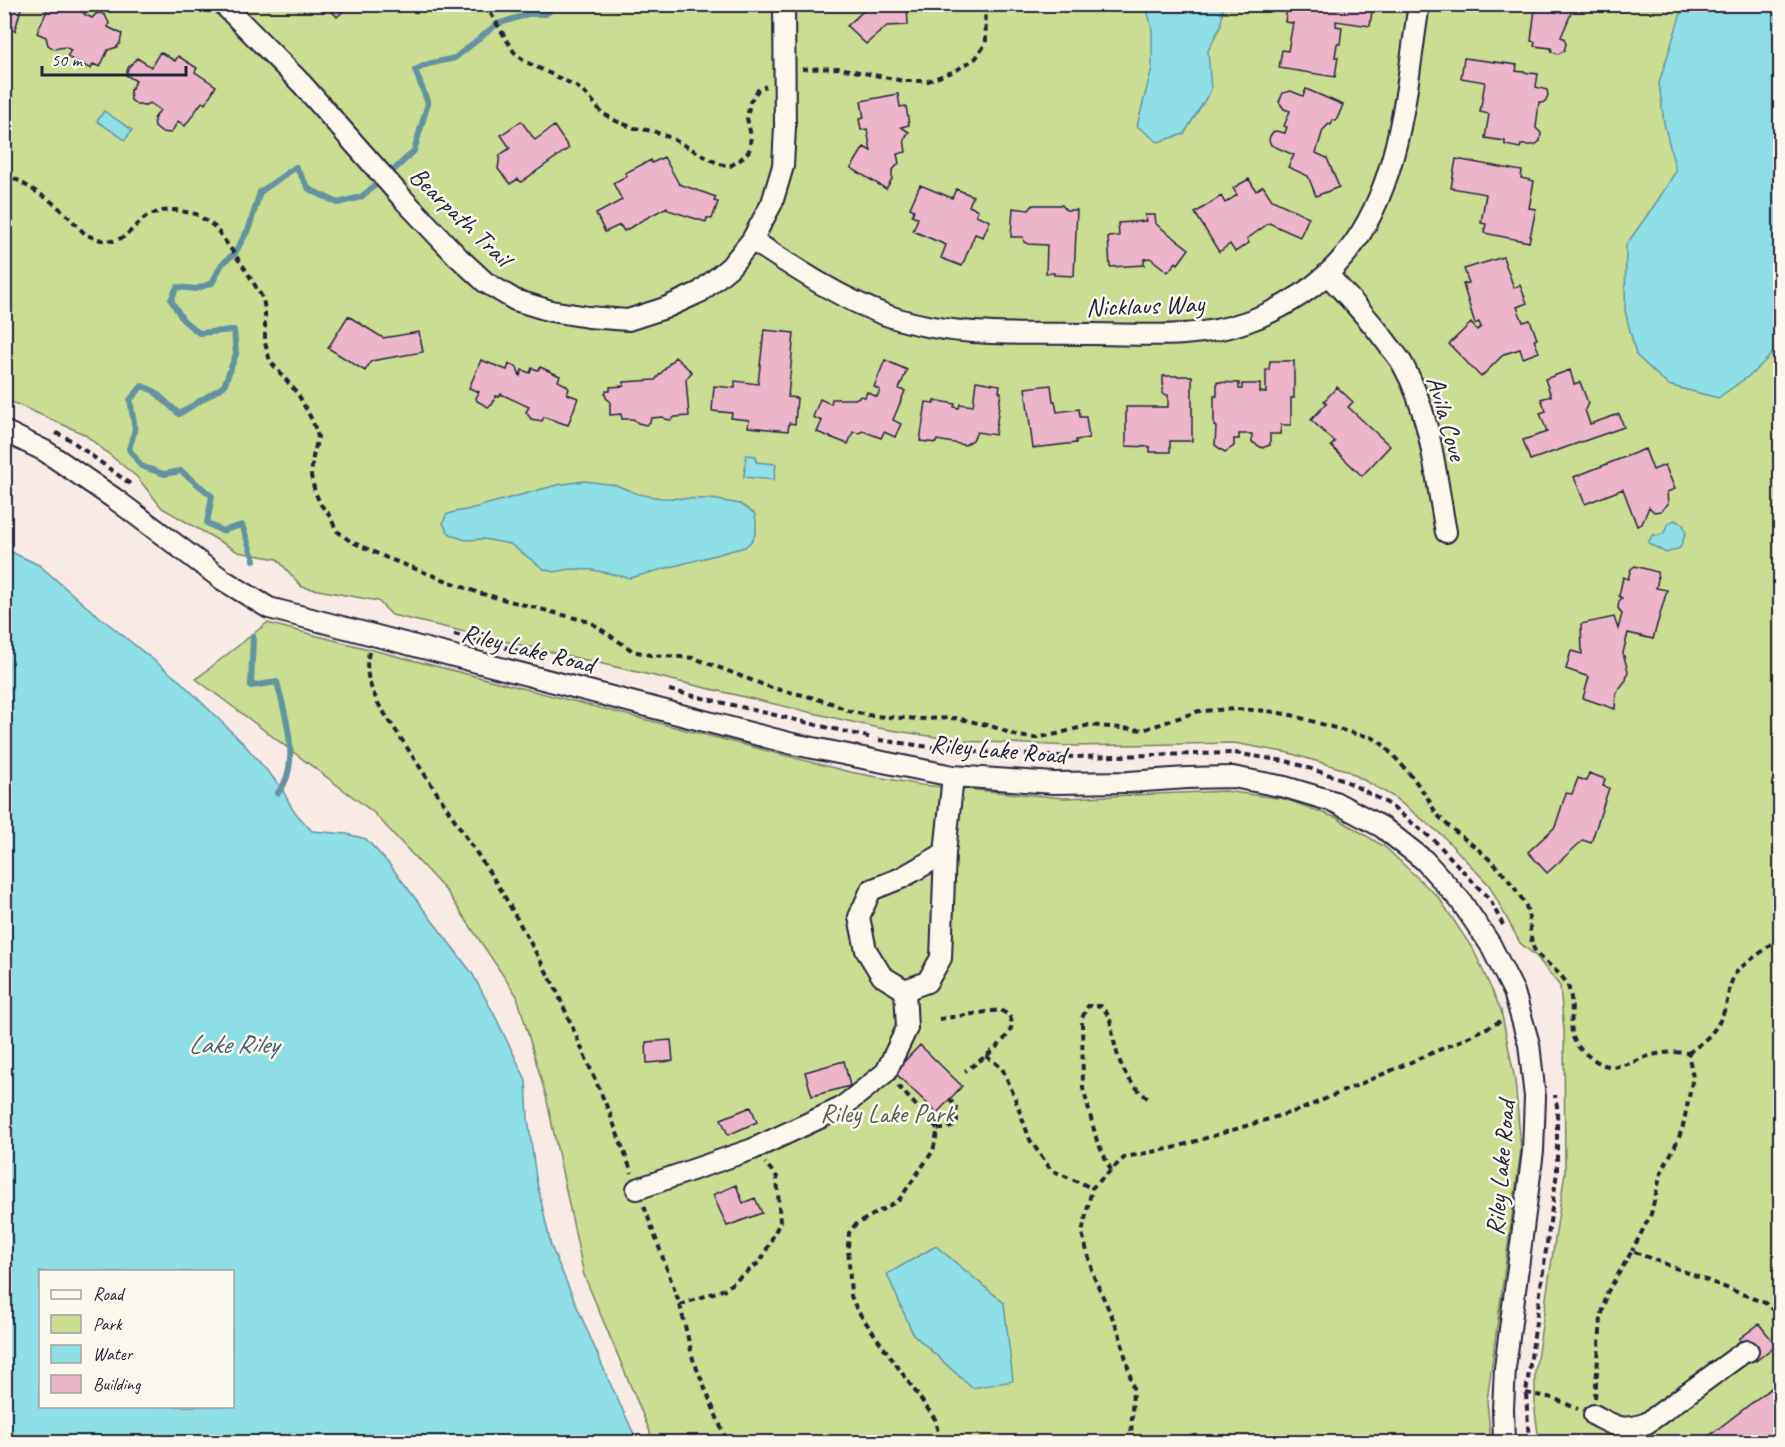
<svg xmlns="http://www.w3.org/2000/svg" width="1785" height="1447" font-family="Caveat,sans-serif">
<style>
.green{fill:#cadd92;stroke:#768066;stroke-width:1.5}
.water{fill:#8edfe5;stroke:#6393a1;stroke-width:1.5;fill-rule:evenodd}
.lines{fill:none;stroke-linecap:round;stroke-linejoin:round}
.stream{stroke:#6393a1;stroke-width:6}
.building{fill:#edb5ca;stroke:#22223b;stroke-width:1.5}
.minor-casing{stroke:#22223b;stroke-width:24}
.path{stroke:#22223b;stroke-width:4;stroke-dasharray:6 4.5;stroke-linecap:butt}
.minor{stroke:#fbf7ec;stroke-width:20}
.labels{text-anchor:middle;stroke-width:5;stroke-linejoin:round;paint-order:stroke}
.street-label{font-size:26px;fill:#22223b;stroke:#fbf7ec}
.park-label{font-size:26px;fill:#545a55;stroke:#fbf7ec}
.water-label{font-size:27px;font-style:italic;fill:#425b6e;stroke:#fbf7ec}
</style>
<rect width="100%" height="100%" fill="#f8eae5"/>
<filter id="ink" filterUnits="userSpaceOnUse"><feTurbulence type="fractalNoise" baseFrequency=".0167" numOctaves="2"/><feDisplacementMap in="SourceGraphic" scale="12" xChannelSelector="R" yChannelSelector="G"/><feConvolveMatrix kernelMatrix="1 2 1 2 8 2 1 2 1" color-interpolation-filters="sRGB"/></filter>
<g filter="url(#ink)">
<path class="green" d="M5 5H1780V1442H1539L1535 1410V1372L1565 1172 1564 1031 1560 986 1536 956 1520 943 1489 885 1442 835 1392 796 1346 770 1289 753 1234 743 1073 746 961 741 878 728 392 615 378 601 302 587 277 559 238 552 162 508 137 477 84 434 5 399Z
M267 623 850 772 921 785 1064 798 1225 791 1285 799 1337 818 1385 847 1439 898 1474 951 1501 1010 1515 1080 1521 1149 1487 1401 1491 1442H650V1432L584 1275 546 1096 517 996 448 893 373 812 196 679Z"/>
<path class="water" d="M1146 5H1223L1221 25 1208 51 1211 90 1184 134 1158 142 1137 126 1152 68V29Z
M1685 5H1780V346L1753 373 1718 398 1668 385 1636 355 1625 311 1626 245 1658 200 1676 171 1664 123 1659 83 1681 13Z
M104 111 132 130 125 140 97 121Z
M746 455 756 456V462L776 464 774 480 744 477Z
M584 481 616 485 638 494 661 498 712 499 740 504 755 514C757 530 758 537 745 547L630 578 593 570 571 569 554 572 544 569 510 544 484 539 466 540 453 536 447 531 443 523 446 515 454 512 466 510 557 485Z
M1674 520 1683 524 1686 532 1680 548 1666 553 1648 543 1653 534 1657 536 1664 533 1667 525Z
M5 549 39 565 86 606 181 682 243 743 281 787 293 810 312 831 347 834 366 839 390 865 472 973 496 1018 526 1080 528 1118 536 1178 551 1246 609 1381 634 1434 631 1442H5ZM40 1272H232V1406H40Z
M936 1246 1004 1303 1013 1381 972 1388 913 1334 887 1274Z"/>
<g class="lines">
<path class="stream" d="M254 560 242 525 222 531 207 523 212 496 181 471 164 474 141 466 129 449 135 429 130 400 142 386 154 391 179 414 224 386 236 354 234 330 199 333 183 320 171 300 177 287 196 289 212 283 222 264 235 253 249 228 260 192 296 167 309 189 338 203 361 197 396 168 414 151 428 103 415 70 428 64 455 58 497 24 529 14H546L558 4
M253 636 251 686 277 682C285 714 302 765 278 793"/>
</g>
<path class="building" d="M4 4H22L15 31 4 27Z
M50 4H89L84 14 92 18 96 14 100 13 105 15 109 23 108 27 122 34 120 43 117 47 108 50 100 67 93 64 91 69 67 57 71 50 65 47 54 49 48 45 46 37 37 33Z
M319 4H351L337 17 329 8 325 11Z
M907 4 908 25 887 26 866 44 847 26 871 4Z
M1304 4H1373L1370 26 1336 21V26L1342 27 1340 44H1337L1335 57H1338L1335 77 1279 68 1282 50 1288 51 1293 23 1285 22 1287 6 1304 8Z
M1515 4H1575L1561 37 1564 38 1566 44 1564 51 1558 54 1552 52 1551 48 1534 46 1535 42 1531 41 1535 9Z
M160 52 175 61 178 56 197 68 195 72 216 86 205 104 202 102 185 126 178 121 171 133 161 132 155 127 154 119 160 110 150 103 143 106 136 104 131 100 130 91 136 81 126 75 128 68 137 58 151 67Z
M1464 58 1517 65 1516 71 1538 74 1536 87 1547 90 1548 95 1546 100 1543 103 1539 102 1536 128 1541 133 1540 141 1535 145H1521L1520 148 1505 145V141L1485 138 1489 114 1480 112 1485 82 1461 78Z
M1306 89 1343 105 1336 121 1333 120 1331 125 1329 124 1323 130 1316 153 1327 158 1339 187 1316 196 1308 176 1288 167 1294 155 1271 145 1269 140 1270 136 1273 132 1276 131 1285 133 1287 127 1284 126 1290 111 1284 109 1279 102 1283 93 1291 91 1303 96Z
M898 94 900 107 906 106 909 125 901 127 909 132 904 139 906 152 897 154 899 163 892 171V179L886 189 851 168 864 147 871 151 867 129 861 130 859 119 864 118 861 101Z
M521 121 535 140 554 126 569 148 521 182 518 179 510 184 498 169 500 155 510 148 501 135Z
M664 157 679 184 716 197 714 201 718 202 712 219 707 218 706 222 668 210 667 207 639 222V223L624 231 620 225 605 232 596 214 622 200 613 183 627 176 625 173 651 160 652 163Z
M1456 159 1522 171 1521 178 1534 181 1529 208 1536 209 1529 242 1484 233 1486 224 1481 223 1486 194 1451 188Z
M1249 179 1256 191 1263 186 1272 200 1309 217 1300 237 1269 223 1247 239 1249 243 1235 252 1230 244 1219 252 1195 213 1221 196 1225 203 1237 195 1233 188Z
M920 185 952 198 956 189 973 196 969 206 978 210 976 215 990 221 983 237 975 234 962 266 941 258 946 245 913 231 918 218 912 215 914 210 910 208Z
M1033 205H1062L1066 210H1077L1074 276 1054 275V273H1046L1047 245 1028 244 1024 242 1023 237H1011L1013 208 1029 210Z
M1145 215H1155L1156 224 1189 249 1178 264 1176 262 1168 272 1150 258 1144 259V265L1110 267 1108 237 1119 236 1118 223 1146 221Z
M1503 257 1514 288 1520 285 1527 303 1517 307 1523 322 1530 320 1537 339 1534 340 1539 352 1523 358 1520 349 1504 354 1481 377 1449 344 1471 323 1477 330 1481 327 1479 322 1475 324 1463 284 1469 283 1464 269Z
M348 316 383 338 419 332 423 352 371 361 365 371 328 348Z
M764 330 794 333 788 397 797 398 795 424 789 423 788 431 748 427 749 420 731 418 732 413 712 411 714 386 735 388V381L758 384Z
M675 357 692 372 686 379 689 416 675 417 671 420 665 419 663 417 651 418 650 422 646 425 638 423 633 419H622L621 414 610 415V401L606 398 605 393 606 391H610V387L624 386V382L655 380Z
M481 360 507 370 509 364 517 367 520 376 522 370 530 373 532 368 538 370 540 367 560 376 558 381 566 385 569 389 567 394 578 398 568 425 544 417 542 421 531 419 526 412 529 407 501 394 499 397 496 396 492 405 488 407 477 401 476 398 479 392 469 388Z
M885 360 907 370 899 389 905 391 893 420 901 424 895 437 884 432 881 438 863 431 859 433 853 432 848 444 817 432 822 421 813 417 820 399 831 404 832 399H855L861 396 865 397 867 392 877 397 880 390 874 387Z
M1270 361H1294V398H1291V425H1281L1280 434H1270V445L1262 448 1252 442V434H1239V439H1234V446L1225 452 1215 445 1216 427 1214 426V396H1217V382L1239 383V389H1242V384H1260V392L1266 393V370H1269Z
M1570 370 1574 384 1580 382 1588 403 1585 410 1590 424 1619 414 1624 427 1530 460 1523 440 1547 432 1540 413 1546 411 1541 399 1551 396 1545 379Z
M1163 376H1192V441H1170V452H1150V447L1126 446V407H1168V395L1163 394Z
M976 381 1000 385 999 392H1001L995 435 977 432 973 440 965 445 937 440 936 443 920 441 926 402 934 403V400L955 404 954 407 959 408 960 404 973 406Z
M1051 385 1053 401H1055L1057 412 1079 409 1080 417H1086L1089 438 1076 440V443L1033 448 1025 388Z
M1337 387 1353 402 1348 407 1390 446 1362 476 1331 446 1335 442 1311 420 1327 403 1324 401Z
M1645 449 1653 470 1665 465 1675 489 1667 492 1668 504 1661 511 1654 512 1649 507 1642 524 1637 526 1623 489 1585 504 1574 477Z
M1635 566 1657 572 1658 579 1656 588 1667 590 1653 639 1628 633 1623 653 1628 671 1626 680 1616 693 1615 709 1583 698 1589 677 1566 669 1571 651 1582 654 1581 624 1614 617 1618 629 1622 614 1618 608 1619 601 1622 598 1619 596 1623 577 1628 579 1631 569Z
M1589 773 1605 779 1603 786 1609 788 1591 843 1583 840 1547 873 1528 852 1555 827 1566 793 1572 794 1578 778 1586 781Z
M671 1040 673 1061 647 1063 646 1042Z
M920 1045 962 1086 937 1113 894 1072Z
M844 1061 850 1086 812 1096 805 1072Z
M751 1107 757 1122 728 1135 721 1119Z
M736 1185 743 1203 755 1198 762 1213 727 1226 713 1195Z
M1759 1324 1776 1345 1756 1361 1739 1339Z
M1779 1382 1780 1384V1438L1775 1442H1701Z"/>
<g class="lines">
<g class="minor-casing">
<path id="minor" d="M223 4 302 84 404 200 458 257 485 282 515 300 551 311 588 317 628 320 665 308 700 292 730 267 752 240 772 203 783 166 785 127 784 4
M752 240C795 268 837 297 886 315 950 338 1021 333 1089 334 1141 334 1195 340 1246 322 1284 309 1321 285 1346 254 1401 186 1406 88 1419 4
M1327 274C1347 296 1369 318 1387 343 1392 350 1399 357 1403 365 1432 417 1435 475 1446 532
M4 431 45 451 115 499 223 580 269 608 793 744 953 776 1054 783 1129 782 1187 778 1233 777 1285 787 1335 802 1382 827 1424 860 1460 900 1490 944 1514 992 1529 1044 1535 1097 1533 1151 1505 1368 1503 1409 1504 1442
M945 853 941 958 927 982 905 990 882 976 866 950 859 917 871 890 901 878 945 853 953 776
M637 1189 753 1149 841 1108 886 1072 907 1028 905 990
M1594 1415C1617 1427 1622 1432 1647 1423L1744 1352 1748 1351"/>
</g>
<path class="path" d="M485 4 514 52 526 62 576 86 591 99 602 113 616 121 634 128 653 131 671 138 719 164 730 166 740 160 749 151 751 136 747 118 750 102 758 90 766 86
M802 69 839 68 904 81H928L955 71 976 58 986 43 985 4
M4 175 14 178 48 199 64 212 86 235 101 240 114 241 124 237 146 217 160 211 175 210 196 214 215 227 246 270 263 299 265 310V343L270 361 298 394 313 422 318 437 313 457 311 476 315 492 321 505 328 513 337 531 350 541 387 558 479 593 590 622 633 651 650 655 694 658 772 688 807 696 831 703 849 711 873 716 919 719 956 718 991 726 1018 736 1035 738 1057 734 1089 725 1143 730 1199 711 1237 709 1268 711 1291 715 1352 733 1371 737 1379 741C1395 757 1412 775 1424 793 1429 799 1432 807 1436 813 1451 831 1471 842 1488 858 1501 870 1516 888 1525 904 1531 916 1529 938 1534 949 1540 960 1563 973 1568 986 1580 1021 1556 1037 1596 1061 1618 1075 1635 1058 1657 1054 1667 1052 1678 1052 1688 1053L1693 1077 1683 1126 1678 1140 1661 1173 1651 1214 1632 1251
M56 433 69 439 133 486
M454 634 519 651
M369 652C364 673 370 686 379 705L501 890 555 987 610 1114 632 1173
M669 690 872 738
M879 740 960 751 1075 757 1235 753 1290 762 1342 779 1387 803 1436 842 1490 900 1503 925
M939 1019 1000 1010 1009 1015C1010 1017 1012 1022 1012 1024 1011 1040 977 1063 965 1071
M1688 1053C1709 1039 1721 1026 1727 1001 1729 991 1731 978 1738 970 1752 957 1770 949 1780 933
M986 1056 1002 1068 1013 1093 1030 1140 1051 1170 1092 1188
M898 1086 938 1129 933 1151 899 1200 855 1225 849 1233 848 1246 851 1296 857 1310 935 1419 940 1442
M938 1129H947L957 1124 956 1107 949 1099
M1111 1170 1097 1141 1083 1088 1082 1018 1088 1006H1101C1113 1019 1110 1024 1114 1041 1120 1068 1128 1083 1150 1100
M644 1206 680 1305 693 1359 727 1442
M680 1305 725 1289 761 1261 780 1222 777 1177 765 1163
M1526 1393 1553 1398 1578 1409
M1595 1398 1601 1318 1607 1293 1632 1251 1765 1303 1780 1314
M1131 1442 1133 1387 1119 1332 1094 1277 1082 1233 1092 1188 1125 1157 1173 1148 1302 1109 1462 1040 1503 1020
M1529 1442 1526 1393 1557 1172V1106L1555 1095"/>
<use href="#minor" class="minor"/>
</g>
</g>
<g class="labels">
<g class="street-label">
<text transform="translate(461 216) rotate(44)" y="9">Bearpath Trail</text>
<text transform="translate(1145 305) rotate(-2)" y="9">Nicklaus Way</text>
<text transform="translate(1447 418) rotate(74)" y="9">Avila Cove</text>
<text transform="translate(528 648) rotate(14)" y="9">Riley Lake Road</text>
<text transform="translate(998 749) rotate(5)" y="9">Riley Lake Road</text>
<text transform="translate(1500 1168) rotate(-85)" y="9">Riley Lake Road</text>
</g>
<g class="park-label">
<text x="887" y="1122">Riley Lake Park</text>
</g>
<g class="water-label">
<text x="233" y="1053">Lake Riley</text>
</g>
</g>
<rect width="1785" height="1447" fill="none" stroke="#fbf7ec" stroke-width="24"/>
<rect x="12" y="12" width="1761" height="1423" fill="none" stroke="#22223b" stroke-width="2" filter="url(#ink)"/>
<rect x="39" y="1270" width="195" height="138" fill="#fbf7ec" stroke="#a4a2a5" stroke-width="1.5"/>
<rect x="51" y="1290" width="30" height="9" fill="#fbf7ec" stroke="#a4a2a5" stroke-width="1.5"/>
<text x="93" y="1300" font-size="18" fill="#22223b">Road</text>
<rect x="51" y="1315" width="30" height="18" fill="#cadd92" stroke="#a4a2a5" stroke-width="1.5"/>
<text x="93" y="1330" font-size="18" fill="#22223b">Park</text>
<rect x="51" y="1345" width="30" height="18" fill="#8edfe5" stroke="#a4a2a5" stroke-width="1.5"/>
<text x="93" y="1360" font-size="18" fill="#22223b">Water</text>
<rect x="51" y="1375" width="30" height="18" fill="#edb5ca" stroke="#a4a2a5" stroke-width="1.5"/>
<text x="93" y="1390" font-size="18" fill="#22223b">Building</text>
<path d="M42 66v9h144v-9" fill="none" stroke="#22223b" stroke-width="3"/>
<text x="51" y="66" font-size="18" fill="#22223b" stroke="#fbf7ec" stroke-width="4.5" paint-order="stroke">50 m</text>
</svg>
